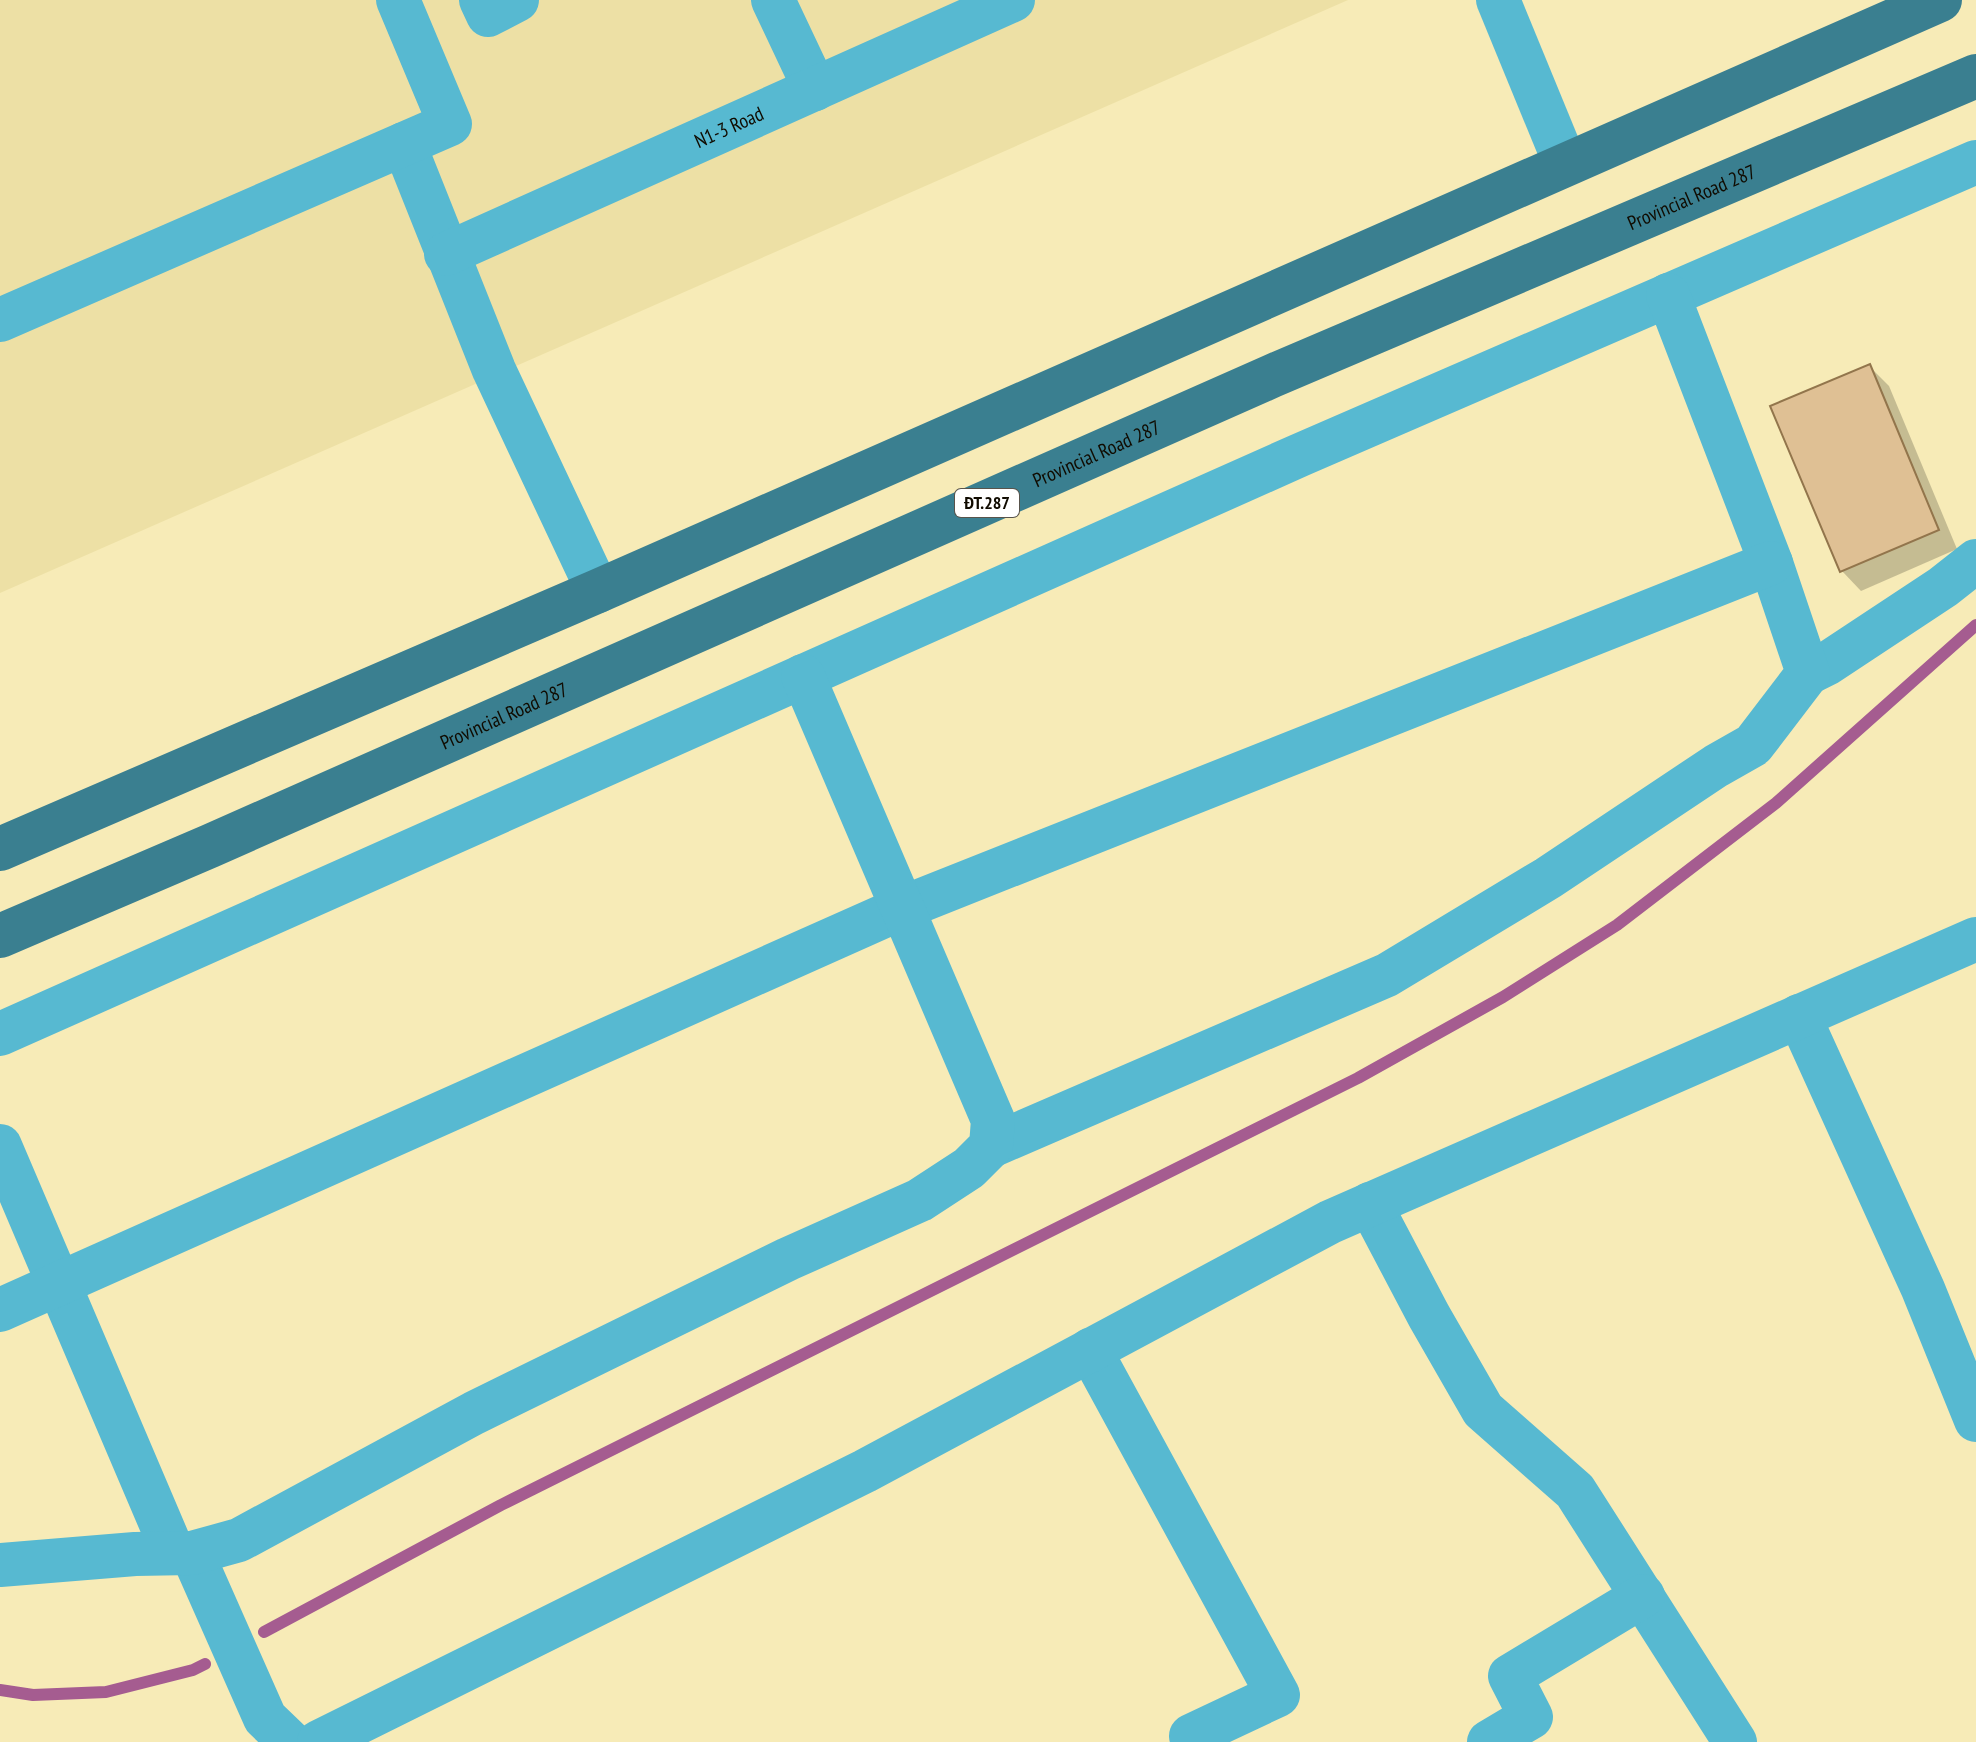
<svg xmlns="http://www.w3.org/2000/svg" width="1976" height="1742" font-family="'PT Sans Narrow',sans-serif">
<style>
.built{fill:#ede0a5}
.shadow{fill:#0003}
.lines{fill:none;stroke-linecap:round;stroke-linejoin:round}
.stream{stroke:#a55c90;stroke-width:12}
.building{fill:#dfc094;stroke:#92754c;stroke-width:2}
.minor{stroke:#57b9d1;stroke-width:44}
.major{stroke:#3a7f90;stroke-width:44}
.labels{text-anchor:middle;stroke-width:6;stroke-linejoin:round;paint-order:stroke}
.shield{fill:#fff;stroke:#58544c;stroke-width:2}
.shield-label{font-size:18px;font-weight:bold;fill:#100b00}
.street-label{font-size:20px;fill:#100b00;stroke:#fff}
</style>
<rect width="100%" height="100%" fill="#f7ebb7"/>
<path class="built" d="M0 0H1348L0 593Z"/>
<path class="shadow" d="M1869 366 1889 386 1957 549 1861 591 1842 571Z"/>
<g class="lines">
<path class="stream" d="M264 1632 501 1505 1358 1078 1503 997 1617 925 1776 803 1976 625
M0 1690 33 1695 106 1692 193 1670 205 1664"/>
</g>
<path class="building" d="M1870 364 1939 530 1840 572 1770 406Z"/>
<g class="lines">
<g class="minor">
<path d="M481 0 488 15 517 0"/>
<path d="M773 0 815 89"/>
<path d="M1498 0 1565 163"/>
<path d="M404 144 494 370 598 591"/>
<path id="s1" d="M446 254 1013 0"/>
<path d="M0 320 450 124 398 0"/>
<path d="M1808 673 1828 663 1943 587 1976 561"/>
<path d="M1799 1016 1923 1289 1976 1420"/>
<path d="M0 1034 1300 455 1976 162"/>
<path d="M0 1146 173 1552"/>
<path d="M991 1146 1387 975 1548 878 1716 766 1753 745 1808 673 1771 563 1668 295"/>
<path d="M1370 1204 1429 1316 1483 1410 1575 1491 1735 1742"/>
<path d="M0 1310 902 908 1771 563"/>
<path d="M1090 1350 1278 1695 1191 1736"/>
<path d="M192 1553 265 1718 290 1742"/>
<path d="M0 1565 135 1554 192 1553 239 1540 474 1413 788 1259 920 1200 969 1168 991 1146 993 1120 803 676"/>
<path d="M319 1742 865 1471 1330 1222 1976 939"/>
<path d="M1489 1742 1531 1717 1510 1676 1643 1596"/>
</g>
<g class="major">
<path d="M0 849 598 591 1940 0"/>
<path id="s2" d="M0 936 210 846 1272 376 1976 76"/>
</g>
</g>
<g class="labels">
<rect class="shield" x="955" y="489" width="64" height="28" rx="6"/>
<g class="shield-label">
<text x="987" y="509">ĐT.287</text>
</g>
<g class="street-label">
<text dy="7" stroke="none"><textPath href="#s1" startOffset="310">N1-3 Road</textPath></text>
<text dy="7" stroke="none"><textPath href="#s2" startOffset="1846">Provincial Road 287</textPath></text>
<text dy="7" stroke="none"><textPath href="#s2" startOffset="1198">Provincial Road 287</textPath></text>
<text dy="7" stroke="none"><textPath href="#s2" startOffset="550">Provincial Road 287</textPath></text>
</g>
</g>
</svg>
